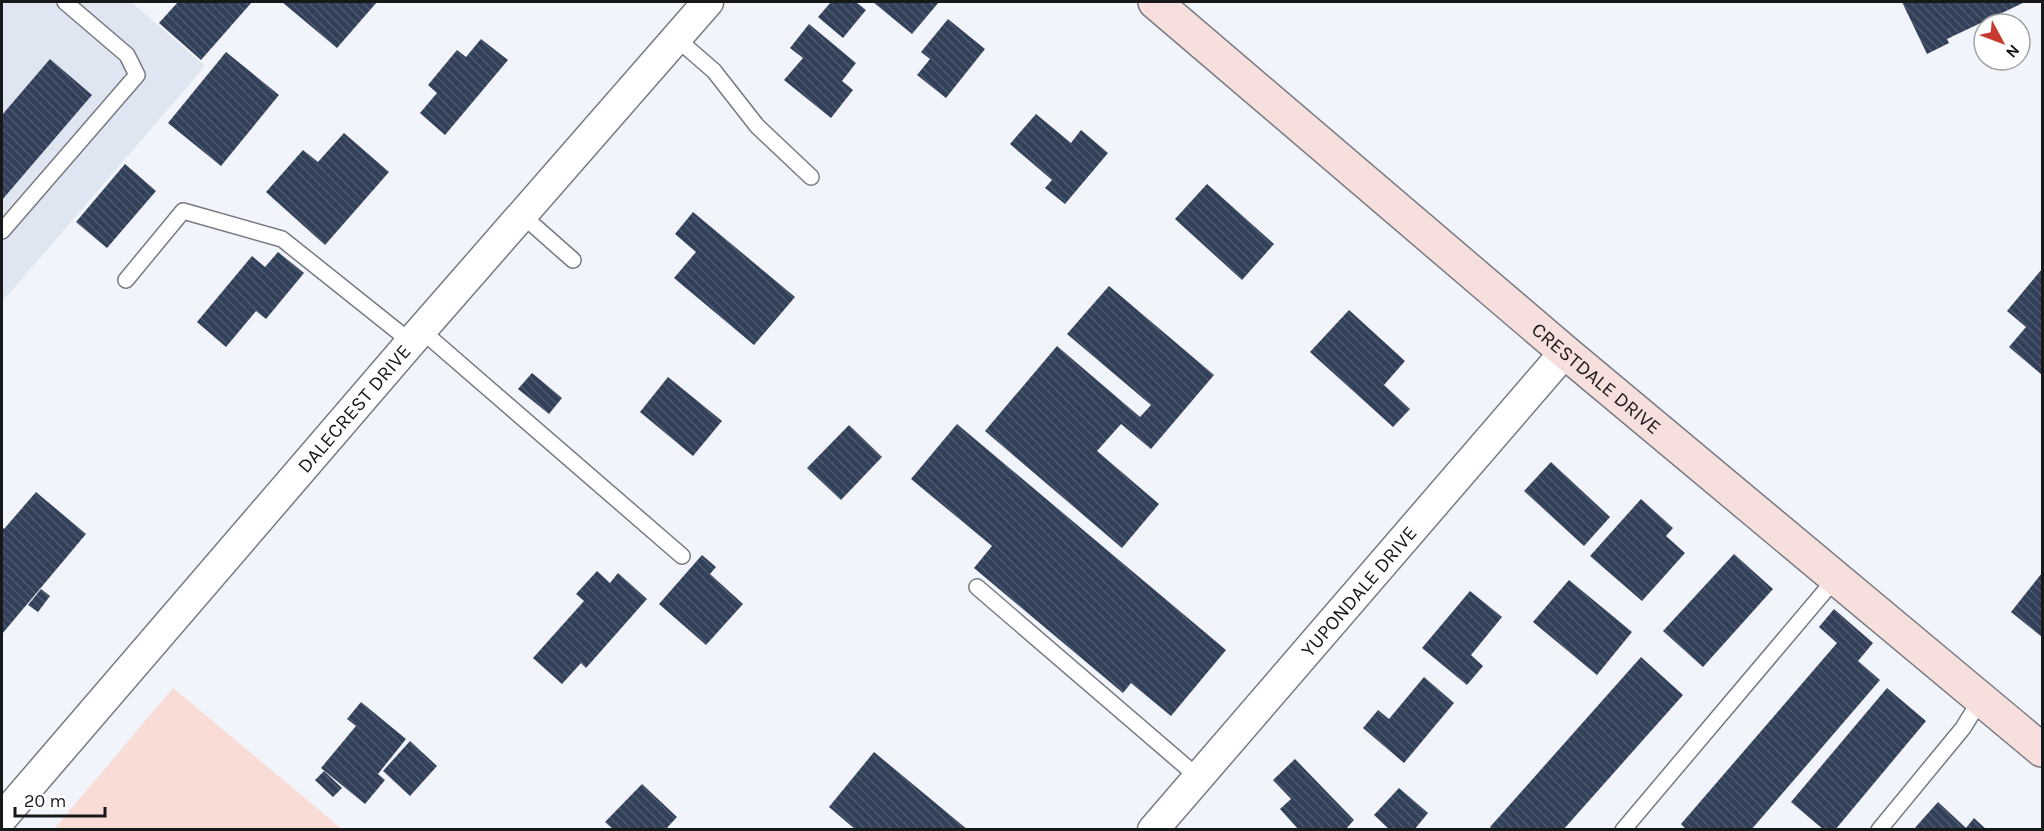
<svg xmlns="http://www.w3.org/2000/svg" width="2044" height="831" font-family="Karla,sans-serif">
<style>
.built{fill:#dfe6f2}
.grass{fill:#fadcd7}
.building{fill:url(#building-back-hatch)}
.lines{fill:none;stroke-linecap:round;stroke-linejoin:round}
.lane-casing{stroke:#777a80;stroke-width:18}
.street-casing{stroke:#777a80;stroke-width:33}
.secondary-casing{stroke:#777a80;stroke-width:36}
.lane{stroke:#fff;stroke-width:15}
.street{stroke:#fff;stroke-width:30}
.secondary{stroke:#f6dfdc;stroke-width:33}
.labels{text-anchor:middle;stroke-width:6;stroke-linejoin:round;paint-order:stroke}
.street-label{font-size:20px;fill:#17181a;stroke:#fff}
</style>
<defs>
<pattern id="building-back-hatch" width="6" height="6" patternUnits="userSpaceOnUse" patternTransform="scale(1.5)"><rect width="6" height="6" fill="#32405a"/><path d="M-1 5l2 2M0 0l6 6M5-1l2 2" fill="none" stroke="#4d586d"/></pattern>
</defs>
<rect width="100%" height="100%" fill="#f1f4fa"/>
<path class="built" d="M2 2H131L205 66 2 302Z"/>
<path class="grass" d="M173 688 342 829H54Z"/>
<path class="building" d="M178 2H252L201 60 159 23Z
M282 2H377L337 48Z
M831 2H856L866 10 843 38 818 17Z
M873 2H939L912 34Z
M1902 2H2025L1947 39 1949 43 1927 54Z
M948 19 985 49 946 98 917 75 930 59 921 52Z
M809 24 856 63 842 81 853 90 831 118 784 80 803 58 790 48Z
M481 39 508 60 445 135 420 113 437 93 428 85 457 50 466 57Z
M226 52 279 95 221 166 168 123Z
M50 59 92 95 2 200V115Z
M1036 114 1071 143 1081 130 1108 153 1065 204 1045 188 1052 180 1010 144Z
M344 133 389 172 325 245 266 192 303 150 318 162Z
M125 164 156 191 107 248 76 222Z
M1207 184 1274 244 1242 280 1175 219Z
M693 212 795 297 754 345 674 278 696 252 675 234Z
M278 252 304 273 266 319 256 311 226 347 197 322 252 256 265 267Z
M2042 269V375L2009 347 2026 327 2007 311Z
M1109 286 1214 375 1151 449 1121 424 1097 451 1159 504 1122 548 985 431 1057 346 1140 417 1151 405 1067 334Z
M1349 310 1405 361 1384 385 1410 409 1393 427 1310 352Z
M532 373 562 398 549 414 518 389Z
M668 377 722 421 693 456 640 412Z
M957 424 1226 650 1171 716 1131 683 1123 693 974 568 992 546 911 479Z
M849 425 882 457 841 500 807 468Z
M1551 462 1610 517 1584 546 1524 491Z
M36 492 86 534 2 634V527L4 529Z
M1641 499 1673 528 1666 536 1685 553 1642 601 1590 556Z
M1734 554 1773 589 1703 667 1663 631Z
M702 555 716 567 710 574 743 604 706 645 659 604Z
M597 571 610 583 618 573 647 599 586 668 581 663 562 684 533 658 584 601 576 594Z
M2042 573V637L2011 612Z
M1569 580 1632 632 1597 675 1533 622Z
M41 589 50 596 38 612 28 605Z
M1470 591 1502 617 1471 655 1483 666 1467 685 1422 648Z
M1834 609 1873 643 1858 661 1880 680 1751 830H1687L1681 824 1837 643 1819 627Z
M1641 657 1683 695 1563 830H1493L1490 827Z
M1424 677 1454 703 1404 763 1363 728 1378 710 1389 719Z
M1887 688 1926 721 1835 830H1824L1791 802Z
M361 702 406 739 378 774 385 780 365 804 321 768 356 726 347 719Z
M410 741 437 766 410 796 383 771Z
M874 752 968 830H856L829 807Z
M1295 759 1354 820 1345 830H1299L1280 809 1291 799 1273 780Z
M324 771 342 788 333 797 315 780Z
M642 784 677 817 665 830H614L605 822Z
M1399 788 1428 813 1414 830H1390L1374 815Z
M1938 802 1966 828 1974 818 1987 830H1913Z"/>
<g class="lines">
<g class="lane-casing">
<path id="lane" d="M676 38 714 71 757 126 811 177
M522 215 573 260
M2 231 137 75 127 55 65 2
M126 280 183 211 282 239 411 342
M421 330 682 556
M977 587 1198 777
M1623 830 1836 578
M1879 830 1963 728 1981 699"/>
</g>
<g class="street-casing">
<g id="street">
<path id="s1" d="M2 818 411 342 708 2"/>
<path id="s2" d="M1153 830 1565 352"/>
</g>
</g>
<g class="secondary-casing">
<g id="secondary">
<path id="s3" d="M1155 2 1565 352 2042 750"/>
</g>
</g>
<use href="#lane" class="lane"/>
<use href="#street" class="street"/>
<use href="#secondary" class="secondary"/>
</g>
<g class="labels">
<g class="street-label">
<text dy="7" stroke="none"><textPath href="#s3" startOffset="580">CRESTDALE DRIVE</textPath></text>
<text dy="7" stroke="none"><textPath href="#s1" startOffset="540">DALECREST DRIVE</textPath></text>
<text dy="7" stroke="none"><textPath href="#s2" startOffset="315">YUPONDALE DRIVE</textPath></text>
</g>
</g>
<rect width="2044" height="831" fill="none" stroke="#17181a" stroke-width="6"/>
<g transform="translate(2002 42) rotate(131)"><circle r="28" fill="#ffffff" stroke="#a2a3a3" stroke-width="1.5"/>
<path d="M0-4.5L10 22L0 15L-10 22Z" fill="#c83a2f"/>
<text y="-9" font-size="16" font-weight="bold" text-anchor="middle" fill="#17181a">N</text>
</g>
<path d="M15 807v9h90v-9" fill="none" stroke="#17181a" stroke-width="3"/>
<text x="24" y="807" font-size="18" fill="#17181a" stroke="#ffffff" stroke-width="4.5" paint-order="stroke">20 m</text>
</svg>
